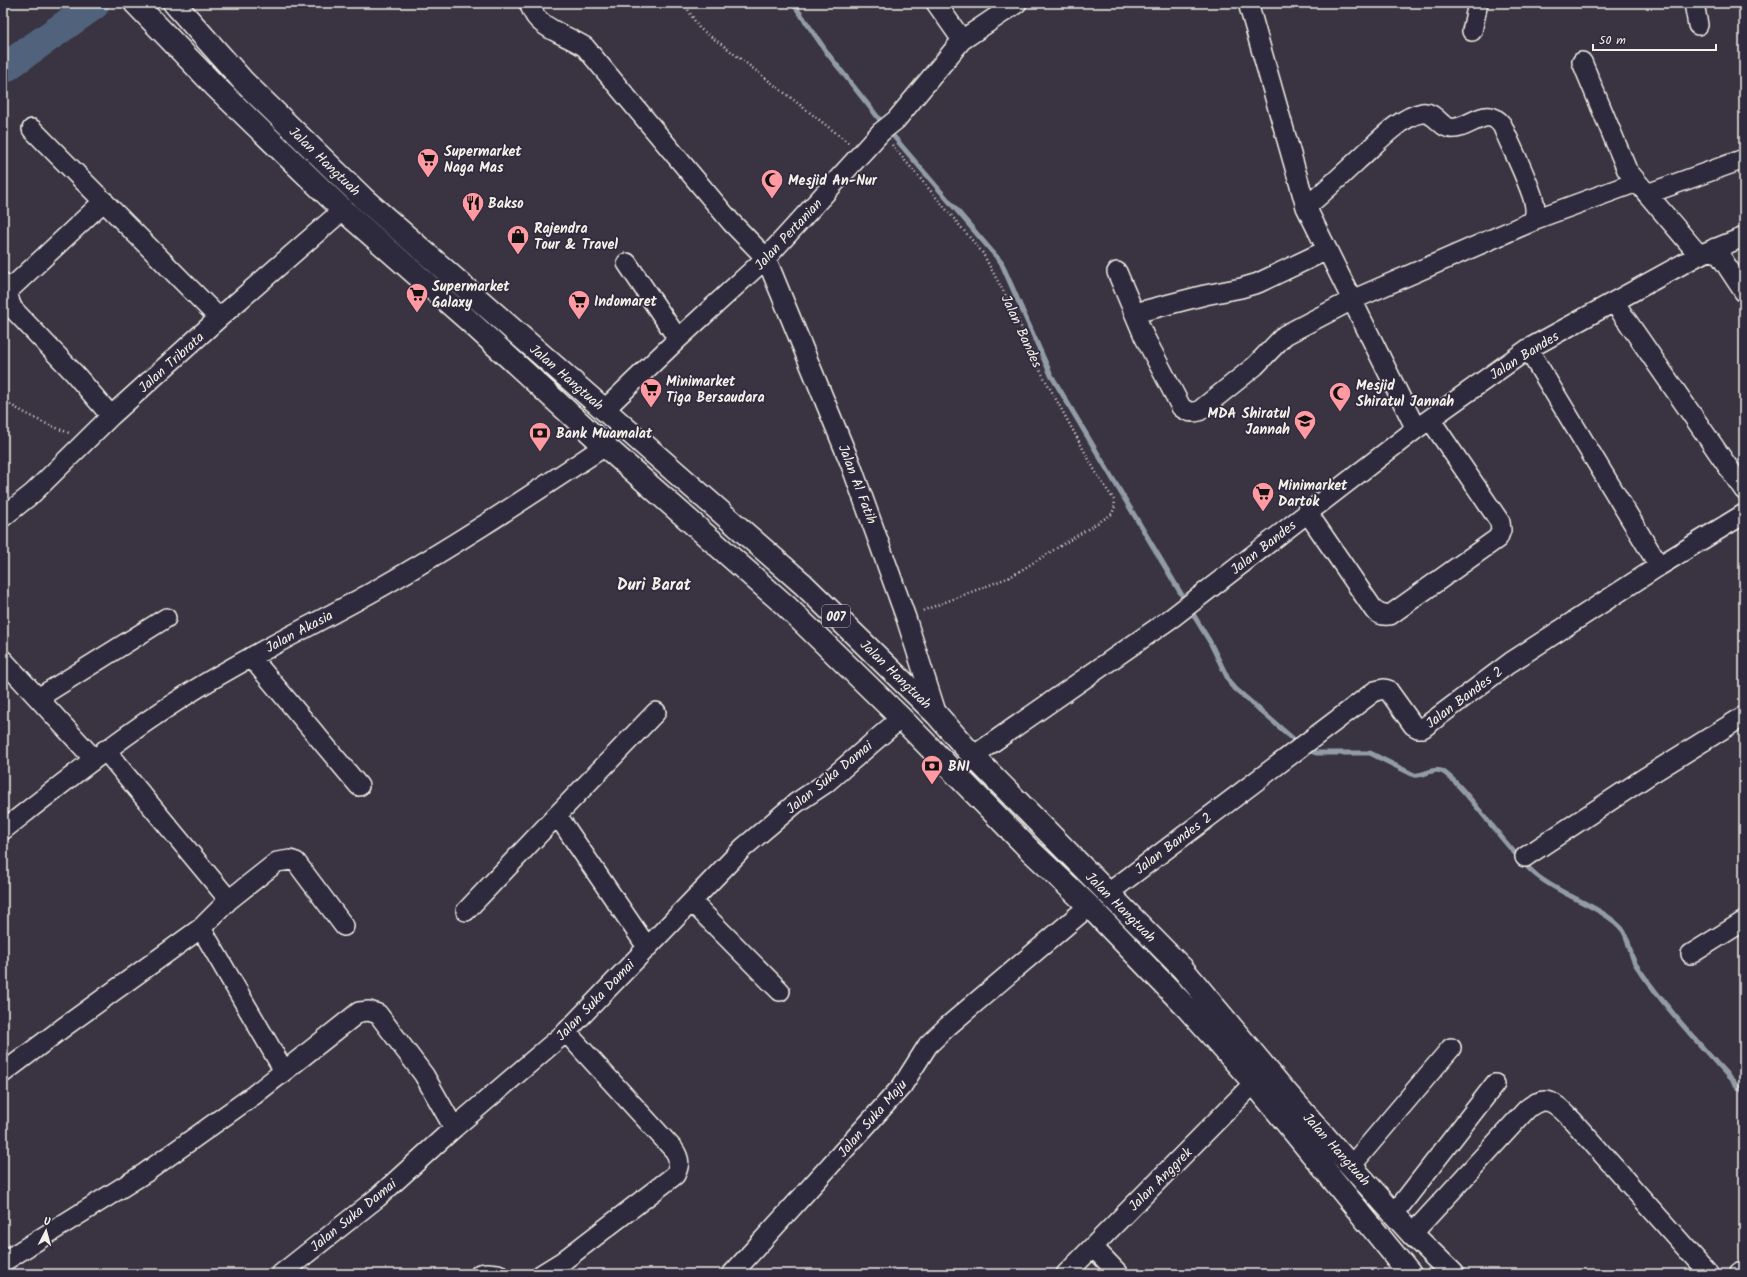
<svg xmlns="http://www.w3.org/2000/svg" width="1747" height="1277" font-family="Kalam,sans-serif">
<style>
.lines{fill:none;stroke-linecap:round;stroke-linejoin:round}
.stream{stroke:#929ca7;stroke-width:5}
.river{stroke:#51647c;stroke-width:30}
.minor-casing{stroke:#f4f1e8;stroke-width:22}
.trunk-casing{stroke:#f4f1e8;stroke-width:25}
.path{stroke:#f4f1e8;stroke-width:2.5;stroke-dasharray:1 3;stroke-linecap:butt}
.minor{stroke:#2f2a3d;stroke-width:19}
.trunk{stroke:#2f2a3d;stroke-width:22}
.labels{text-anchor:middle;stroke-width:3.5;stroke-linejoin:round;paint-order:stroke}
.shield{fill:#2f2a3d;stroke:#b9b5b5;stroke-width:1}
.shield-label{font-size:13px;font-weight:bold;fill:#f4f1e8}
.poi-label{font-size:14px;font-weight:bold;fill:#f4f1e8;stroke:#2f2a3d;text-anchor:start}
.street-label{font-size:14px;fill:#f4f1e8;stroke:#2f2a3d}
.quarter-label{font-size:16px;font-weight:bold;fill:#f4f1e8;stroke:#2f2a3d}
</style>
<rect width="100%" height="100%" fill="#3a3342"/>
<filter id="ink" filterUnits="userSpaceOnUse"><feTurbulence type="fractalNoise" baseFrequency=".025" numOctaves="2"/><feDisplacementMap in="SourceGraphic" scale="8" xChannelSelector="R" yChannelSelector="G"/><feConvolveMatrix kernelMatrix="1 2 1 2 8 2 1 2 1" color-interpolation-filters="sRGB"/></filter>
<g filter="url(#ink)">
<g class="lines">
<path class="stream" d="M793 3 828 54 884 125
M889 131 1001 262 1051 375 1186 602
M1190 609 1210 642 1231 685 1299 744
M1305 749 1316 753H1370L1414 775C1425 777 1434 765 1445 773 1457 782 1466 794 1476 806 1495 829 1513 854 1535 874 1559 895 1602 906 1622 929 1630 939 1629 954 1636 965 1666 1009 1703 1048 1739 1088L1744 1091"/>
<path class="river" d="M3 69 94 5"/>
<g class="minor-casing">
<path id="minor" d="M529 3C531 8 533 13 536 17 546 30 570 37 585 47L731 222 766 258 851 465 906 618 937 715
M936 3 962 40
M1248 3 1306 207 1416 429
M1694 3 1698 25
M1472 31 1478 3
M1582 62 1627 170 1699 255
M32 129 219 318
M1647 194 1744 159
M1533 220 1637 182
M1715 248 1744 292
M627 263 678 339
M1117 272 1144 336 1181 407C1187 412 1192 413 1199 411L1255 366 1285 335 1352 300 1531 222C1537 216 1535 205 1533 198 1525 173 1512 149 1502 125 1488 106 1473 125 1456 128 1440 131 1437 111 1422 113 1399 117 1375 145 1358 160 1341 176 1324 192 1306 207
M3 283C11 293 6 298 13 309L75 374 111 416
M9 290 104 201
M1614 302 1744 490
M1135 313 1205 295 1241 288 1258 283 1327 250
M1528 349 1659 566
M604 410 678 339 766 258 881 132 896 120 962 40 1017 3
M1307 512 1374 610C1379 615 1384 616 1390 615L1498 538 1501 530 1500 522 1430 419
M3 517 33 493 111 416 219 318 343 210
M251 657 359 786
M3 660 94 759
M38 698 166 618
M973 756 1173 617 1416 429 1528 349 1699 255 1744 237
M3 830C63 783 123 735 188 694 251 654 318 623 383 586 459 543 532 494 605 446
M1525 857 1646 777 1744 716
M1107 894 1375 691 1384 689 1388 690 1413 725 1418 728H1423L1511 662 1659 566 1744 514
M229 900 277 862 290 860 296 862 344 926
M692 902 780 991
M466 911 557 815
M201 928 284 1071
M647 947 557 815 656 712
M1691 954 1744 921
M3 1073 64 1027 201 928 229 900 105 750
M1351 1166 1451 1048
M1394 1214 1495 1084
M1412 1234 1527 1109C1548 1092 1557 1105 1573 1121L1709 1274
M1093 1247 1119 1274
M3 1262 145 1173 254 1095 359 1012 369 1011 378 1014 424 1075 454 1128
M281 1274 377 1198 454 1128 566 1032 743 848 796 803 826 783 901 718
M480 1274 487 1273 498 1274
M542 1274 563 1261 675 1175C680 1165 680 1159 674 1150L566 1032
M732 1274 902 1086 928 1045 948 1026 1089 906
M1066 1274 1254 1083
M1739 1274 1744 1270"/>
</g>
<g class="trunk-casing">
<path id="trunk" d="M135 3 217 88 343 210 467 319 605 446 786 606 901 718 1031 851 1089 906 1187 1008 1254 1083 1410 1274
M174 3 244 82 364 199 803 584 937 715 973 756 1182 968 1284 1090 1351 1166 1412 1234 1453 1274"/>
</g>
<path class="path" d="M684 3 699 28 728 49 849 143
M892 145 982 252 1014 311 1041 372 1098 476 1114 500 1115 506 1112 514 1010 577 922 611
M3 401 42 422 69 433"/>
<use href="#minor" class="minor"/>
<use href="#trunk" class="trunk"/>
</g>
</g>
<defs>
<g id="supermarket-pin" transform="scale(1.15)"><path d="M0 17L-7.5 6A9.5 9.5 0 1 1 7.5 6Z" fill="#ff9aa2" stroke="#2f2a3d"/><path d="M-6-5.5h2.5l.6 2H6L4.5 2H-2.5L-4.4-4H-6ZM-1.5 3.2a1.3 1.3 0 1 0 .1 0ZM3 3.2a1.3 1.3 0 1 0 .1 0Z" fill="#111"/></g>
<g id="mosque-pin" transform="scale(1.15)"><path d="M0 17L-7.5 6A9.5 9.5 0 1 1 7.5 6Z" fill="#ff9aa2" stroke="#2f2a3d"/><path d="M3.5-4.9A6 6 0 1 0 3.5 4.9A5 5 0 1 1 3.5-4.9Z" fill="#111"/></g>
<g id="restaurant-pin" transform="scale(1.15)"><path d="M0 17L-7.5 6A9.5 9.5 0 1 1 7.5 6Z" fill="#ff9aa2" stroke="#2f2a3d"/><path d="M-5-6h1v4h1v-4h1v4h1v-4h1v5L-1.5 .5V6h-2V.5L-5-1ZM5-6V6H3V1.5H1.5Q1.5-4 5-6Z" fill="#111"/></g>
<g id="shop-pin" transform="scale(1.15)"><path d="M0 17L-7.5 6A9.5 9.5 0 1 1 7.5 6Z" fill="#ff9aa2" stroke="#2f2a3d"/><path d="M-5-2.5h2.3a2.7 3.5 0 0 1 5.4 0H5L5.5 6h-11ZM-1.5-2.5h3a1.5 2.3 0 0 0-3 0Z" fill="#111"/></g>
<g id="school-pin" transform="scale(1.15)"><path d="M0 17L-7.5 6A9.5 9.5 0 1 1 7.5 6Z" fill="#ff9aa2" stroke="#2f2a3d"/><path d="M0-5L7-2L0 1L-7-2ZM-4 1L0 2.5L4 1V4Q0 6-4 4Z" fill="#111"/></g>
<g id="bank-pin" transform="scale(1.15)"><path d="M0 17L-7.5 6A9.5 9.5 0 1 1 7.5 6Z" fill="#ff9aa2" stroke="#2f2a3d"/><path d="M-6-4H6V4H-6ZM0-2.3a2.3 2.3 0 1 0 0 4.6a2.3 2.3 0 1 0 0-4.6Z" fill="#111"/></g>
</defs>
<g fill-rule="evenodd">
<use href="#supermarket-pin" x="428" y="159"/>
<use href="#mosque-pin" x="772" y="180"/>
<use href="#restaurant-pin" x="473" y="203"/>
<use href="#shop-pin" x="518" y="236"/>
<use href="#supermarket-pin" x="417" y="294"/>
<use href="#supermarket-pin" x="579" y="301"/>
<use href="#supermarket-pin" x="651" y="389"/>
<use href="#mosque-pin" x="1340" y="393"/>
<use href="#school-pin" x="1305" y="421"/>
<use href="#bank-pin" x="540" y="433"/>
<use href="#supermarket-pin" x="1263" y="493"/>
<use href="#bank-pin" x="932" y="766"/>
</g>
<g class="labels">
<rect class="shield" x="822" y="605" width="28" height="22" rx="3"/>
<g class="shield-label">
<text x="836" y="621">007</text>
</g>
<g class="poi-label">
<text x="444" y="156">Supermarket<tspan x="444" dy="16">Naga Mas</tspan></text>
<text x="788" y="185">Mesjid An-Nur</text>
<text x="488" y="208">Bakso</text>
<text x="534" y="233">Rajendra<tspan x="534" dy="16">Tour &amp; Travel</tspan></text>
<text x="432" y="291">Supermarket<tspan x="432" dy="16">Galaxy</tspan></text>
<text x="594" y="306">Indomaret</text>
<text x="666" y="386">Minimarket<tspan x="666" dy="16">Tiga Bersaudara</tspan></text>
<text x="1356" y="390">Mesjid<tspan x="1356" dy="16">Shiratul Jannah</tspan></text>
<text x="1290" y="418" text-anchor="end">MDA Shiratul<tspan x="1290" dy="16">Jannah</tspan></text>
<text x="556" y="438">Bank Muamalat</text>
<text x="1278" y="490">Minimarket<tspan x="1278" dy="16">Dartok</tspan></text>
<text x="948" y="771">BNI</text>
</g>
<g class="street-label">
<text transform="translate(325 161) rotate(44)" y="5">Jalan Hangtuah</text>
<text transform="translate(788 234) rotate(-47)" y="5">Jalan Pertanian</text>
<text transform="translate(1022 331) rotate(65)" y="5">Jalan Bandes</text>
<text transform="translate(1524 355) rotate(-32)" y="5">Jalan Bandes</text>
<text transform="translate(171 362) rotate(-42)" y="5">Jalan Tribrata</text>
<text transform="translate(567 377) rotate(41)" y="5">Jalan Hangtuah</text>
<text transform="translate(858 484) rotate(69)" y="5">Jalan Al Fatih</text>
<text transform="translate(1263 547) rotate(-38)" y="5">Jalan Bandes</text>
<text transform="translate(299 631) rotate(-28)" y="5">Jalan Akasia</text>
<text transform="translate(896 674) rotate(44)" y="5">Jalan Hangtuah</text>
<text transform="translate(1464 697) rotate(-37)" y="5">Jalan Bandes 2</text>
<text transform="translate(829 777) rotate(-39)" y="5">Jalan Suka Damai</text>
<text transform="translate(1173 843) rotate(-37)" y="5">Jalan Bandes 2</text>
<text transform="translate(1121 907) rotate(45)" y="5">Jalan Hangtuah</text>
<text transform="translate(595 1000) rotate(-46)" y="5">Jalan Suka Damai</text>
<text transform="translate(872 1118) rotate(-49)" y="5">Jalan Suka Maju</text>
<text transform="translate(1337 1149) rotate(48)" y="5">Jalan Hangtuah</text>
<text transform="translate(1160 1179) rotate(-45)" y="5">Jalan Anggrek</text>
<text transform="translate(353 1215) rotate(-39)" y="5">Jalan Suka Damai</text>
</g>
<g class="quarter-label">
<text x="654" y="590">Duri Barat</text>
</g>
</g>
<rect width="1747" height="1277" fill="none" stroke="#2f2a3d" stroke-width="16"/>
<rect x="8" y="8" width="1731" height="1261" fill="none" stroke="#f4f1e8" stroke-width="1.5" filter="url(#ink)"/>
<g transform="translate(46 1231) rotate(6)" stroke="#2f2a3d" stroke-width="3" paint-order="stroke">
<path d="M0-3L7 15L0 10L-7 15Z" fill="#f4f1e8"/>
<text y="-6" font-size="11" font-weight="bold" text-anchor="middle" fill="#f4f1e8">U</text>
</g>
<path d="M1593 44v6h123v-6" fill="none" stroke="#f4f1e8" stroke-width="2"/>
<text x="1599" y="44" font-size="12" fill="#f4f1e8" stroke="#2f2a3d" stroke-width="3" paint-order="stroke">50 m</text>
</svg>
